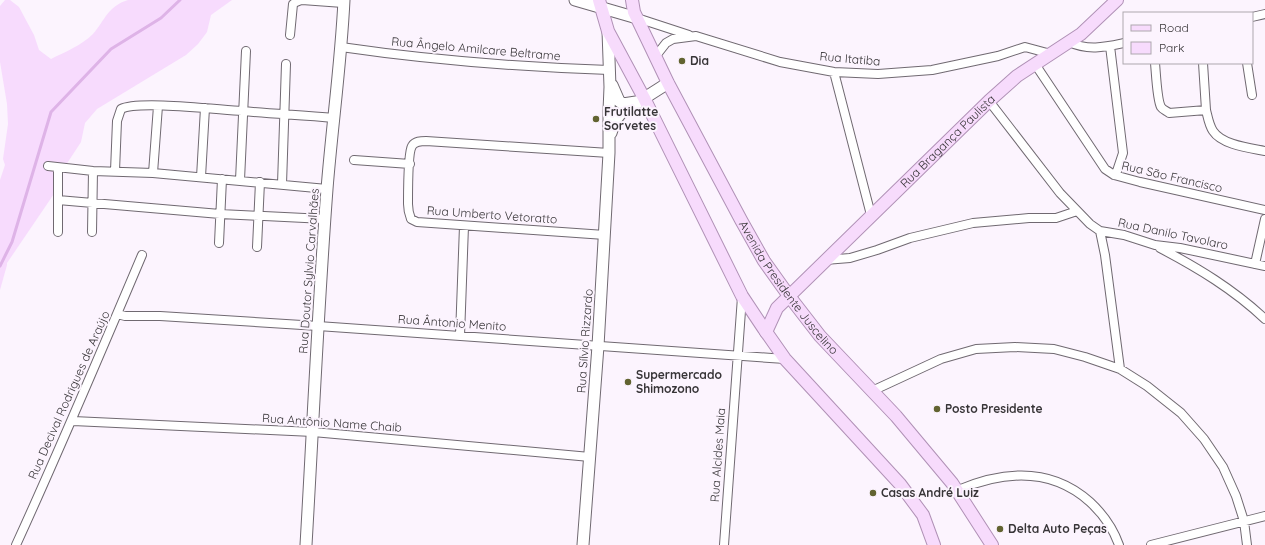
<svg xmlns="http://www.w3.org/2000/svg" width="1265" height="545" font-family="Quicksand,sans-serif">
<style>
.green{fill:#f7dbfd}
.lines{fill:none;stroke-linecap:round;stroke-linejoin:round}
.stream{stroke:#deb3e7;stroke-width:3}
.street-casing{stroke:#706971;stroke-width:10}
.secondary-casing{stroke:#706971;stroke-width:13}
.primary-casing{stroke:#b091b6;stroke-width:14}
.street{stroke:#fff;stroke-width:8}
.secondary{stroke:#fff;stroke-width:11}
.primary{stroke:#f7dbfc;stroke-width:12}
.poi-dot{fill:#626331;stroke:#fcf4fe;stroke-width:1.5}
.labels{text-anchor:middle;stroke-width:4;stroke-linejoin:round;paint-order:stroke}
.street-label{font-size:12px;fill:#373437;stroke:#fcf4fe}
.poi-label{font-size:12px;font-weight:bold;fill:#373437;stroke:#fcf4fe;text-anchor:start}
</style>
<rect width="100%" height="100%" fill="#fcf4fe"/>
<path class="green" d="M5 0H10L19 7 34 35 39 50 51 59C65 52 82 45 93 34 105 20 108 6 128 0H232L211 15 207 32 198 44 186 55 97 109 85 123 81 142 64 168 60 185 7 263V265L0 290V180L5 165 3 159 8 124 7 104 0 62V6Z"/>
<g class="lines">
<path class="stream" d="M0 266 12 242 51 112 111 49 161 18 180 0"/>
<g class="street-casing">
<path id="street" d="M302 0 343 3
M1252 17 1265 14
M637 18 689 35
M290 35 293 4 296 2 301 0
M1069 42C1088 51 1105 47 1124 43
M1110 46 1123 153 1117 171 1114 175
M341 47C430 60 520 67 609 70
M655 57 666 43 673 39 696 36 780 62 834 72 878 74 932 70 998 56 1025 47 1051 54
M1155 63C1156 73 1157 100 1161 107 1163 110 1167 111 1169 113L1206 110C1208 118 1209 125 1213 131 1222 145 1250 148 1265 151
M1203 63 1206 110
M1247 63 1252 95
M1035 64 1105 169 1114 175 1140 182 1265 210
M834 72 871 215
M989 101 1060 193 1090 224 1100 231 1105 255 1120 369
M354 160 410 164
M48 166 93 171 153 173 327 189
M115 171 117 121 121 109C138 100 220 110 242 111 273 114 303 115 334 118
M153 173 158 106
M201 177 205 108
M240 180 246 51
M282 184 286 64
M58 200 220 214 325 219
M1100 231 1124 235 1155 245 1180 248 1265 266
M58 232V168
M92 232 93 171
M605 235 417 222 411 219C409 214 408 210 408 204 408 195 408 152 412 146 415 141 421 141 426 141L609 153
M219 243 222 179
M257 247 260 182
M1160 248C1198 268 1233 289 1265 319
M825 260 850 258 877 250 910 238 973 223 1029 218H1056L1077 211
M1255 264 1265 219
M117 314 125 316H160L318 326 785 359
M460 336 464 226
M872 391 941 359 976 349 1015 347 1054 349 1085 357 1120 369 1147 386 1181 413 1204 439 1223 467 1236 496 1244 521 1247 545
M73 421 313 432 590 457
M958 490C1003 471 1051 467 1090 502 1103 514 1113 528 1119 545
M16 545C60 449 101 352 142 255
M724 545 742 297
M1151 545 1265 516"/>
</g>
<g class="secondary-casing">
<path id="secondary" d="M575 0 637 18
M612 85 619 101 623 104 636 102
M611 133 615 121 621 113 668 83
M306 545C313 426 318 308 327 189 332 126 341 63 344 0
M583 545 598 346 609 153V111L610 87 608 31"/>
</g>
<g class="primary-casing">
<g id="primary">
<path d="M599 0 608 31 644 98 742 296 764 329 785 359 900 484 923 515 934 545"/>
<path id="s1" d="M632 0 634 12 668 83 741 220 764 261 789 296 820 336 896 416 952 483 992 545"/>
<path id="s2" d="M766 332 777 308 989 101 1017 76 1081 34 1117 0"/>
</g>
</g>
<use href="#street" class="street"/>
<use href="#secondary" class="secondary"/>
<use href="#primary" class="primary"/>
</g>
<g class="poi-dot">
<circle cx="682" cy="61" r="4"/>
<circle cx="596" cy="119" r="4"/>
<circle cx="628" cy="382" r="4"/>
<circle cx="937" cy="409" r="4"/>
<circle cx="873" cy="493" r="4"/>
<circle cx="1000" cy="529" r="4"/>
</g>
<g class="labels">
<g class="street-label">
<text transform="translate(476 49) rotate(5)" y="4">Rua Ângelo Amilcare Beltrame</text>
<text transform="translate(850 59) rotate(5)" y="4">Rua Itatiba</text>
<text dy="4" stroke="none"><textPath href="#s2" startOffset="265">Rua Bragança Paulista</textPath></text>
<text transform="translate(1172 177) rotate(13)" y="4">Rua São Francisco</text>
<text transform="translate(492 215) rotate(4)" y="4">Rua Umberto Vetoratto</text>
<text transform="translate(1173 234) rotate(12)" y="4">Rua Danilo Tavolaro</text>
<text transform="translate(309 271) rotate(-86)" y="4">Rua Doutor Sylvio Carvalhães</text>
<text dy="4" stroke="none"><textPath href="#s1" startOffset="329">Avenida Presidente Juscelino</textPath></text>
<text transform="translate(452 323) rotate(4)" y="4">Rua Ântonio Menito</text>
<text transform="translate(585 341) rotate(-86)" y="4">Rua Sílvio Rizzardo</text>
<text transform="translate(69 395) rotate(-66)" y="4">Rua Decival Rodrigues de Araújo</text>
<text transform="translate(332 423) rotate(4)" y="4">Rua Antônio Name Chaib</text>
<text transform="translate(718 455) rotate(-86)" y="4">Rua Alcides Maia</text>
</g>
<g class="poi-label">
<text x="690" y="65">Dia</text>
<text x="604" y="116">Frutilatte<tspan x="604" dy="14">Sorvetes</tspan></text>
<text x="636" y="379">Supermercado<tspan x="636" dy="14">Shimozono</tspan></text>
<text x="945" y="413">Posto Presidente</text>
<text x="881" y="497">Casas André Luiz</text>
<text x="1008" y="533">Delta Auto Peças</text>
</g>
</g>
<rect x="1123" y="12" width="130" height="52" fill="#fcf4fe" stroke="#ada7ae"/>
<rect x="1131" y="25" width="20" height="6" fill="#f7dbfc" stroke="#ada7ae"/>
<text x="1159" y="32" font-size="12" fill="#373437">Road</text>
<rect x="1131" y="42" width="20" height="12" fill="#f7dbfd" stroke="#ada7ae"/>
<text x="1159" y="52" font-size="12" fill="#373437">Park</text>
</svg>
